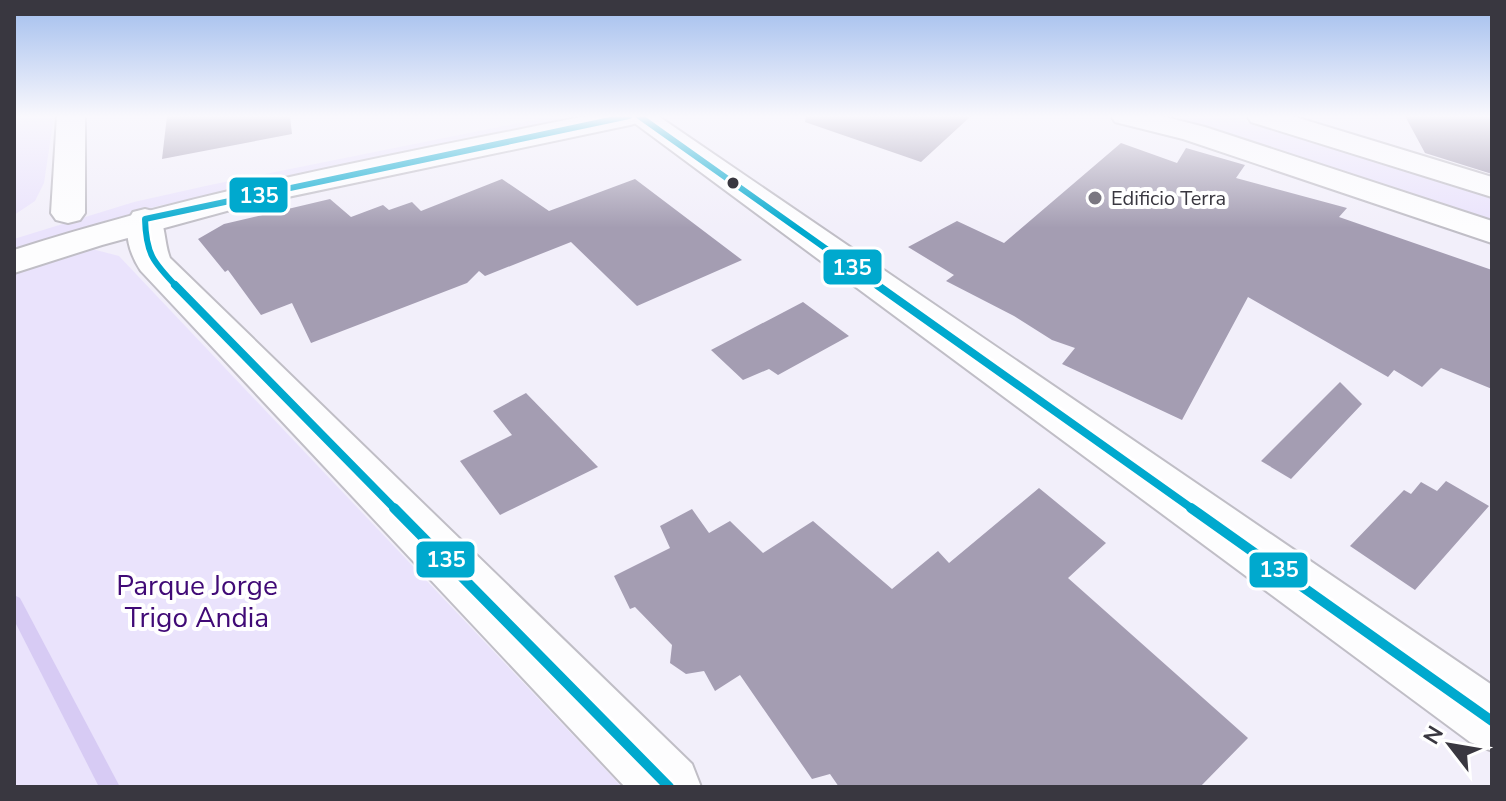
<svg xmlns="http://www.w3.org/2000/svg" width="1506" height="801" font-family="'Nunito Sans',sans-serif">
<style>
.green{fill:#eae3fc}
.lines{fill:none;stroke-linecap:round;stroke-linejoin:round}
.stream{fill:#d7cbf4;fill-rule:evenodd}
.building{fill:#a49db2}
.minor-casing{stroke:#c0bec6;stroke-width:4}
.major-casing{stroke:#c0bec6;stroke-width:4}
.highway-casing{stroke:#c0bec6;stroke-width:4}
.minor{fill:#fdfdfe;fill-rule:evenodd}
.major{fill:#fdfdfe;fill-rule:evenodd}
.highway{fill:#fdfdfe;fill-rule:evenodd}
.bus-1-far2-casing{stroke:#fff;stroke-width:11}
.bus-1-far1-casing{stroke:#fff;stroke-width:14}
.bus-1-casing{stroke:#fff;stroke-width:16}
.bus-1-far2{stroke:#00a9ce;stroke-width:6}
.bus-1-far1{stroke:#00a9ce;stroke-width:8}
.bus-1{stroke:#00a9ce;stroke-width:10}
.bus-dot{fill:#393740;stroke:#fff;stroke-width:3}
.poi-dot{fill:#7a7781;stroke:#fff;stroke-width:3}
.labels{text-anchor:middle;stroke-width:8;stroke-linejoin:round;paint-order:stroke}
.far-poi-label{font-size:20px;fill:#393740;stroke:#fff;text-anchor:start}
.near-park-label{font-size:28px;fill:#400a76;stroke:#fff}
.line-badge{stroke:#fff;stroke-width:3}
.badge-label{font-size:22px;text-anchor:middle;font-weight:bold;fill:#fff}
</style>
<rect width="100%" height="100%" fill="#f2effa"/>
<path class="green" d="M14 116H54L44 183 35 201 14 215Z
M554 116H588L158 206 14 251V239L134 202 210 185Z
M1159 116H1228L1492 199V222Z
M92 249 119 256 622 787H14V274L77 251Z"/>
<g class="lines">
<path class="stream" d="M14 595 20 598 120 787H99L14 620Z"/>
</g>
<path class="building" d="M167 116H290L292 134 162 159Z
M806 116H971L921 162 805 122Z
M1405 116H1492V174L1425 153Z
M1121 143 1177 163 1186 148 1245 165 1236 178 1347 208 1339 217 1492 270V389L1441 368 1422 387 1394 370 1388 377 1248 297 1182 420 1062 364 1075 348 1052 340 1014 316 946 281 954 275 908 247 957 221 1004 243Z
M502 179 549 211 635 179 742 260 637 306 571 242 485 276 479 271 467 283 311 343 292 303 261 315 228 270 225 272 198 239 224 224 330 199 351 217 383 205 389 210 412 202 421 211Z
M803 302 849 336 778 375 769 369 743 380 711 350Z
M1340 382 1362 404 1291 479 1261 461Z
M526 393 598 467 500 515 460 461 512 435 493 411Z
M1446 481 1489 506 1415 590 1350 546 1404 490 1411 494 1421 482 1437 491Z
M1039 488 1106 543 1068 578 1248 738 1200 787H839L830 774 812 779 740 675 715 691 704 671 686 674 670 663 672 645 635 607 630 609 614 576 670 548 660 526 692 509 709 533 730 521 763 553 813 521 892 589 938 551 949 563Z"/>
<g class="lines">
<g class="minor-casing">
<path id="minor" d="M57 116H85V213L80 220 68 223 56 220 51 213Z
M625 116H658L1492 685V751L1470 742Z
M145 209 157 212C166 225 164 243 170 258L692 764 701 787H625L141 271C130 255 121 229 133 212Z"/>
</g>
<g class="major-casing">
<path id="major" d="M1111 116H1161L1205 127 1492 221V243L1183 139 1115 122Z
M1247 116H1292L1492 177V197L1251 122Z"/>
</g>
<g class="highway-casing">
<path id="highway" d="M586 116H644L640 122 630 125 245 206 102 245 14 273V250C201 190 394 155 586 116Z"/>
</g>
<use href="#minor" class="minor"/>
<use href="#major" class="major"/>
<use href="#highway" class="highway"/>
<g class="bus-1-far2-casing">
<path id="bus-1-far2" d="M639 116 880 287
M177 287C153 262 146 254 145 219L629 116"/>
</g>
<g class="bus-1-far1-casing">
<path id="bus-1-far1" d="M175 285 396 510
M877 285 1194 510"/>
</g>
<g class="bus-1-casing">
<path id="bus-1" d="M394 508 669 787
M1191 508 1492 721"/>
</g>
<use href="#bus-1-far2" class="bus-1-far2"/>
<use href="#bus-1-far1" class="bus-1-far1"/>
<use href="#bus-1" class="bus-1"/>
</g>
<linearGradient id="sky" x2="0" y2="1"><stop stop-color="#a1bded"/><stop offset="0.51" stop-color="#f9f8fd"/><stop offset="1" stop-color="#f9f8fd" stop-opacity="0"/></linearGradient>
<rect width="1506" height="228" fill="url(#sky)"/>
<circle class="bus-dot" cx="733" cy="183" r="7"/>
<circle class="poi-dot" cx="1095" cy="198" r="8"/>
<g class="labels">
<g class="far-poi-label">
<text x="1111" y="205">Edificio Terra</text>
</g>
<g class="near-park-label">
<text x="197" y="595">Parque Jorge<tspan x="197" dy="32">Trigo Andia</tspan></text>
</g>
</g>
<g class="line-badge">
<rect x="228" y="176" width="61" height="38" rx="8" fill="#00a9ce"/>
<rect x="822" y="248" width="61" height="38" rx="8" fill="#00a9ce"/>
<rect x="415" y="540" width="61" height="39" rx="8" fill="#00a9ce"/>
<rect x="1248" y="551" width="61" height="38" rx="8" fill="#00a9ce"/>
</g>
<g class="badge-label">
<text x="259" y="203">135</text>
<text x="852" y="275">135</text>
<text x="446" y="567">135</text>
<text x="1279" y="577">135</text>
</g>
<rect width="1506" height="801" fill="none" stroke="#393740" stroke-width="32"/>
<g transform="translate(1450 745) rotate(301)" stroke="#ffffff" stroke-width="6" paint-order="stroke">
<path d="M0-6L14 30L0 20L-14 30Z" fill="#393740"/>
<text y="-12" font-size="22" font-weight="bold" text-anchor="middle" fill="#393740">N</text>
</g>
</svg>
